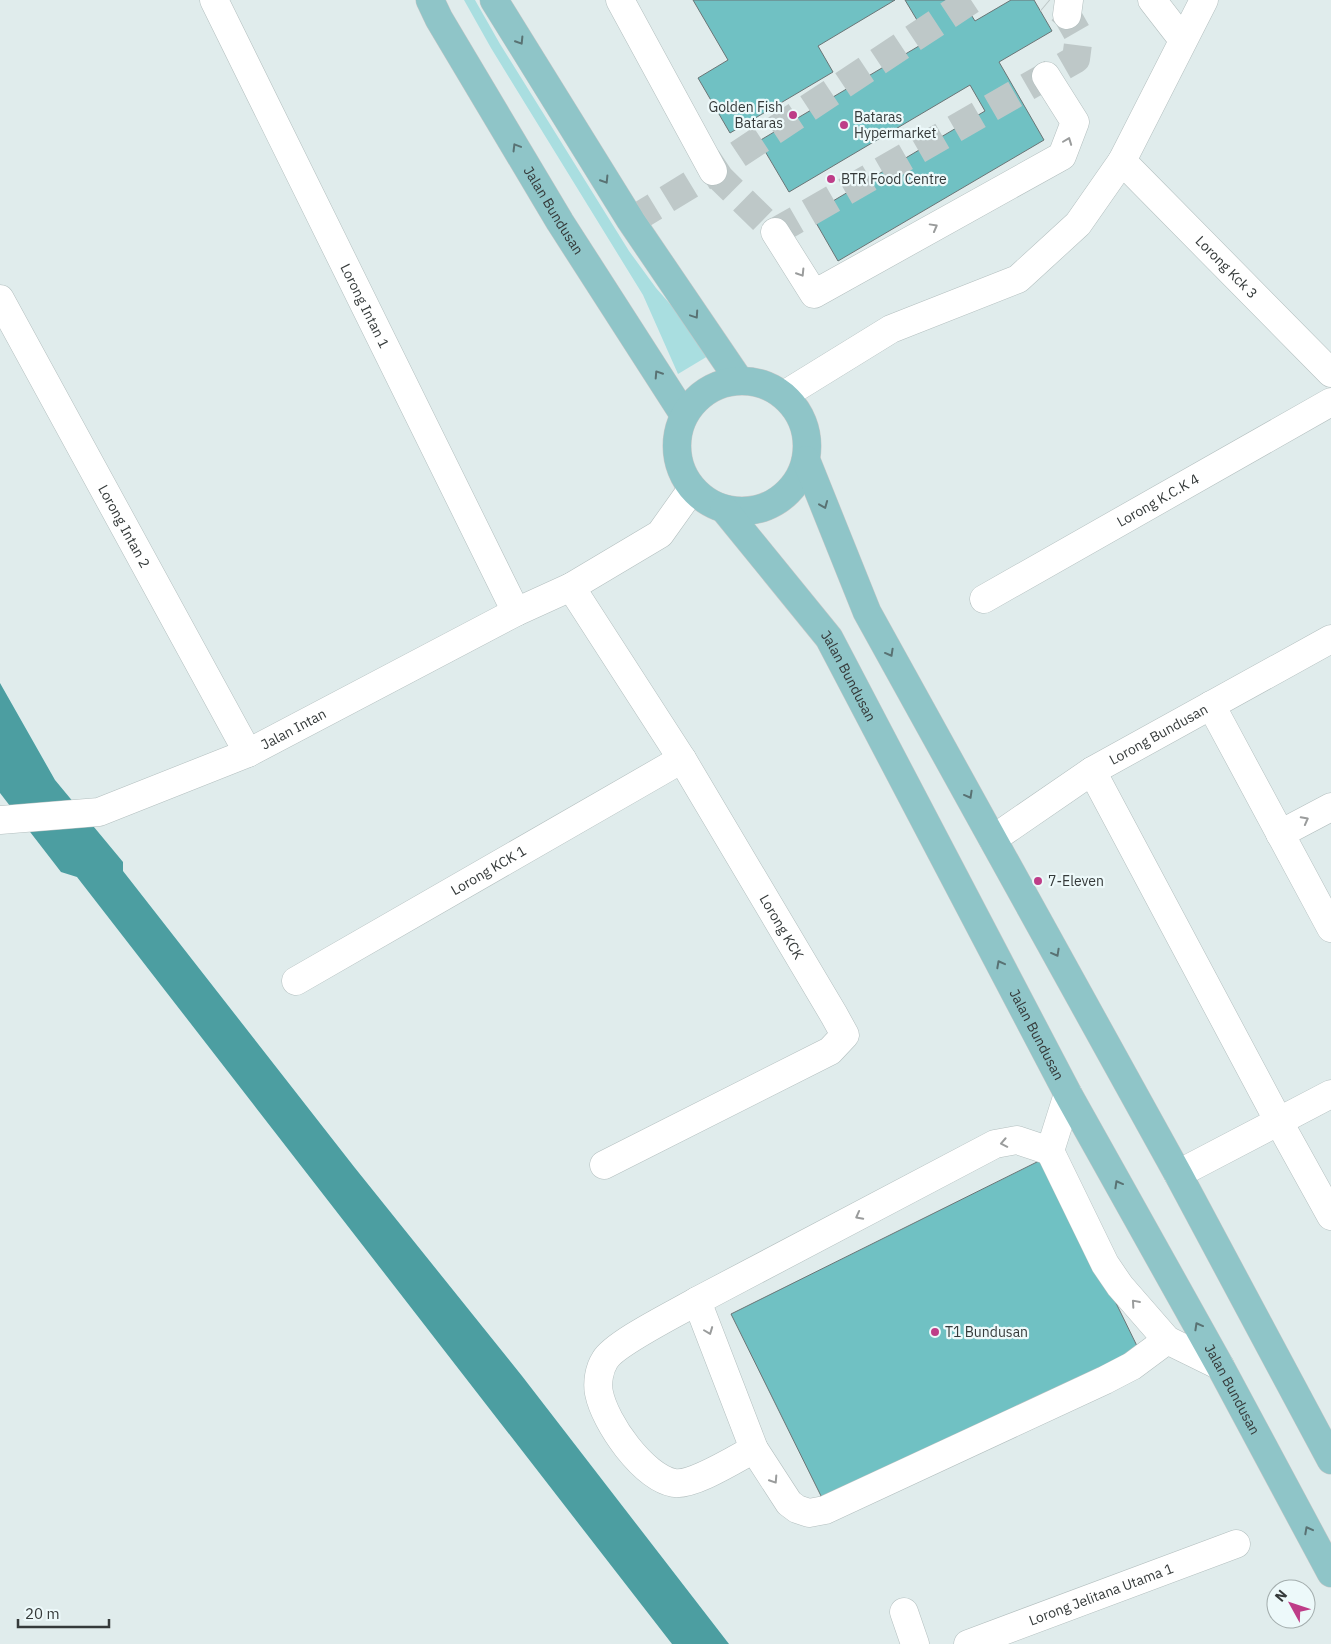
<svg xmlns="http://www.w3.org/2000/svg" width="1331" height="1644" font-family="'IBM Plex Sans',sans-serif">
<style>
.green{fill:#a9dee0}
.water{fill:#4c9ea1}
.building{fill:#70c1c3;stroke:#6a7576}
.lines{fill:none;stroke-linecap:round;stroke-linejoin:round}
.minor-tunnel{stroke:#bec8c8;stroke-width:28;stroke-dasharray:28 14;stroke-linecap:butt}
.minor-casing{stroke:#b3bfbf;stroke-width:29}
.major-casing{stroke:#c6c8c8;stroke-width:29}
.minor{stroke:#fff;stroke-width:28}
.major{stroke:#8fc5c8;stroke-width:28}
.oneway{stroke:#597273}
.oneway2{stroke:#9a9c9c}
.poi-dot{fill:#be3d88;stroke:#edf9fa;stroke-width:2}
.labels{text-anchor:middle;stroke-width:4.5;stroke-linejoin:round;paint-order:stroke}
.poi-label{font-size:14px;fill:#353a3a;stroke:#edf9fa;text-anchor:start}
.street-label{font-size:14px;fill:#353a3a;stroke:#edf9fa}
</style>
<rect width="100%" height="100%" fill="#e0ecec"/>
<path class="green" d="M464 0H475L500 44 629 251 656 288 713 353 678 374 643 295 491 48Z"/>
<path class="water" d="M0 683 55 780 123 862V871L355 1168 522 1376 729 1644H672L77 877 61 872 0 793Z"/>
<path class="building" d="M693 0H895L818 46 833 72 730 133 698 78 728 60Z
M905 0H962L975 21 1011 0H1034L1052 31 999 62 1044 140 838 261 811 214 985 111 970 85 789 192 759 141 929 40Z
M1045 1158 1139 1350 826 1506 731 1314Z"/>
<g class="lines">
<path class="minor-tunnel" d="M713 171 775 232 1076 59 1079 36 1067 15 1049 0
M631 221 713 171 971 0"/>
<g class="minor-casing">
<g id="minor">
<path id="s1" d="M214 0 516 612"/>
<path d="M620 0 713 171"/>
<path d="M1152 0 1183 40"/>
<path d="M1067 15 1069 0"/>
<path id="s2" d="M1122 161 1331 373"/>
<path d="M775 232 814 294 1062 156 1075 122 1046 76"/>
<path id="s3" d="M0 299 248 753"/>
<path d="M784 395 891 329 1018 279 1078 224 1122 161 1204 0"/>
<path id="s4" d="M571 587 682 759 834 1015 845 1035 830 1051 604 1165"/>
<path id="s5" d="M984 599 1331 402"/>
<path d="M1211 705 1331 928"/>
<path d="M1092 771 1279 1122 1331 1216"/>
<path id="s6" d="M0 820 99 812 248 753 516 612 571 587 660 534 692 489"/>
<path d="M1280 834 1331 807"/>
<path id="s7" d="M993 839 1092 771 1331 639"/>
<path id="s8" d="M296 981 682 759"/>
<path d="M1068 1094 1050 1151 1105 1264 1120 1286 1167 1340 1220 1366"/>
<path d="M1050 1151 1017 1140 995 1144 697 1301 754 1449 789 1503 797 1509 809 1513 825 1510 1105 1380 1132 1366 1167 1340"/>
<path d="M1178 1174 1331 1094"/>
<path d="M697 1301C677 1313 615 1343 605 1360 599 1369 597 1383 599 1393 605 1423 643 1477 674 1483 693 1486 737 1458 754 1449"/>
<path d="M904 1612 915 1644"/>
<path id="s9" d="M968 1644 1236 1544"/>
</g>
</g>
<g class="major-casing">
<g id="major">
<path id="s10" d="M430 0 439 19 560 222 684 415"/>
<path d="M494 0 631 221 739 380"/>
<circle cx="742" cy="446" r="65"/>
<path d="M806 460 867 612 1178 1174 1331 1460"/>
<path id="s11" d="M724 509 829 638 1068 1094 1220 1366 1331 1573"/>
</g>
</g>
<use href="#minor" class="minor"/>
<use href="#major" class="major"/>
</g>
<defs><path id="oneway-chevron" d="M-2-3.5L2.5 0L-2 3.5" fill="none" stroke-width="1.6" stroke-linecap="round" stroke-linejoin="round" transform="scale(1.25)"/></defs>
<g class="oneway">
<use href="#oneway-chevron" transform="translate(520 41) rotate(58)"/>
<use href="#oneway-chevron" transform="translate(516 147) rotate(-121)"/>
<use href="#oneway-chevron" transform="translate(605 180) rotate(58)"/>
<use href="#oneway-chevron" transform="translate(695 315) rotate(56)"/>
<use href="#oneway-chevron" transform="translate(658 374) rotate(-123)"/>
<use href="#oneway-chevron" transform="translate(824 505) rotate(68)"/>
<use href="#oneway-chevron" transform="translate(890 653) rotate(61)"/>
<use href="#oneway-chevron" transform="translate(969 795) rotate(61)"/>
<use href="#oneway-chevron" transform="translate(1056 953) rotate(61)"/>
<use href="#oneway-chevron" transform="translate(1000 964) rotate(-118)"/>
<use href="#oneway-chevron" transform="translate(1118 1184) rotate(-119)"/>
<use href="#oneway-chevron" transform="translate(1198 1326) rotate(-119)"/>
<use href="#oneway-chevron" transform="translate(1308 1530) rotate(-118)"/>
</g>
<g class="oneway2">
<use href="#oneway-chevron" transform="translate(1068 141) rotate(-69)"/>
<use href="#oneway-chevron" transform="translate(934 227) rotate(-29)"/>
<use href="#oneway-chevron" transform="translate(801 273) rotate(58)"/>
<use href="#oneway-chevron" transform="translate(1305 820) rotate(-28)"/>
<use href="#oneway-chevron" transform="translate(1004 1143) rotate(169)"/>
<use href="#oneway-chevron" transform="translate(859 1216) rotate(152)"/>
<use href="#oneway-chevron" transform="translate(1135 1303) rotate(-131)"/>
<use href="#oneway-chevron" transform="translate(709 1331) rotate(69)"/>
<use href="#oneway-chevron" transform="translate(774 1480) rotate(57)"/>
</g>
<g class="poi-dot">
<circle cx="793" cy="115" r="5"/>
<circle cx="844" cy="125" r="5"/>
<circle cx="831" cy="179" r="5"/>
<circle cx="1038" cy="881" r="5"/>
<circle cx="935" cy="1332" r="5"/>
</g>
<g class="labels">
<g class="poi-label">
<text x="783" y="112" text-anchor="end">Golden Fish<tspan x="783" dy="16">Bataras</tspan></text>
<text x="854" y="122">Bataras<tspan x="854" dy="16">Hypermarket</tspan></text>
<text x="841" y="184">BTR Food Centre</text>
<text x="1048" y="886">7-Eleven</text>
<text x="945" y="1337">T1 Bundusan</text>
</g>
<g class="street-label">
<text dy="5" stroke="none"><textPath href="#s10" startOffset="244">Jalan Bundusan</textPath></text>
<text dy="5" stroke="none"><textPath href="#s2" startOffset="149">Lorong Kck 3</textPath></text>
<text dy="5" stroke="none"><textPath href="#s1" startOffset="341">Lorong Intan 1</textPath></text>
<text dy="5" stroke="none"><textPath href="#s5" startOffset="200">Lorong K.C.K 4</textPath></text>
<text dy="5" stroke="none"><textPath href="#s3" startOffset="259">Lorong Intan 2</textPath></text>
<text dy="5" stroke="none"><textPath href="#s11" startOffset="209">Jalan Bundusan</textPath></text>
<text dy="5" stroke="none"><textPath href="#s6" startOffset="311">Jalan Intan</textPath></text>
<text dy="5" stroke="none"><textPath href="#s7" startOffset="196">Lorong Bundusan</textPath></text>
<text dy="5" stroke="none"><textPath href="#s8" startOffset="222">Lorong KCK 1</textPath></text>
<text dy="5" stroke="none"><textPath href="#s4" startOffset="400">Lorong KCK</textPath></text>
<text dy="5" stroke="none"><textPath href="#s11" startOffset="614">Jalan Bundusan</textPath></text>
<text dy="5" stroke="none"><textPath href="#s11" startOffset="1019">Jalan Bundusan</textPath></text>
<text dy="5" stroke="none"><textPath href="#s9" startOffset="142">Lorong Jelitana Utama 1</textPath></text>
</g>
</g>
<g transform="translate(1291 1604) rotate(310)"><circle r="24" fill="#edf9fa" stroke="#a3adad"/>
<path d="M0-4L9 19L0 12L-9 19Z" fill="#be3d88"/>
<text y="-8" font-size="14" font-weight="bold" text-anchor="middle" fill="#353a3a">N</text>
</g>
<path d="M18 1619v8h91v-8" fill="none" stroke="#353a3a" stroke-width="2.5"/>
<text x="25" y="1619" font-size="15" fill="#353a3a" stroke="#edf9fa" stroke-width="4" paint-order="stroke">20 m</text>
</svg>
